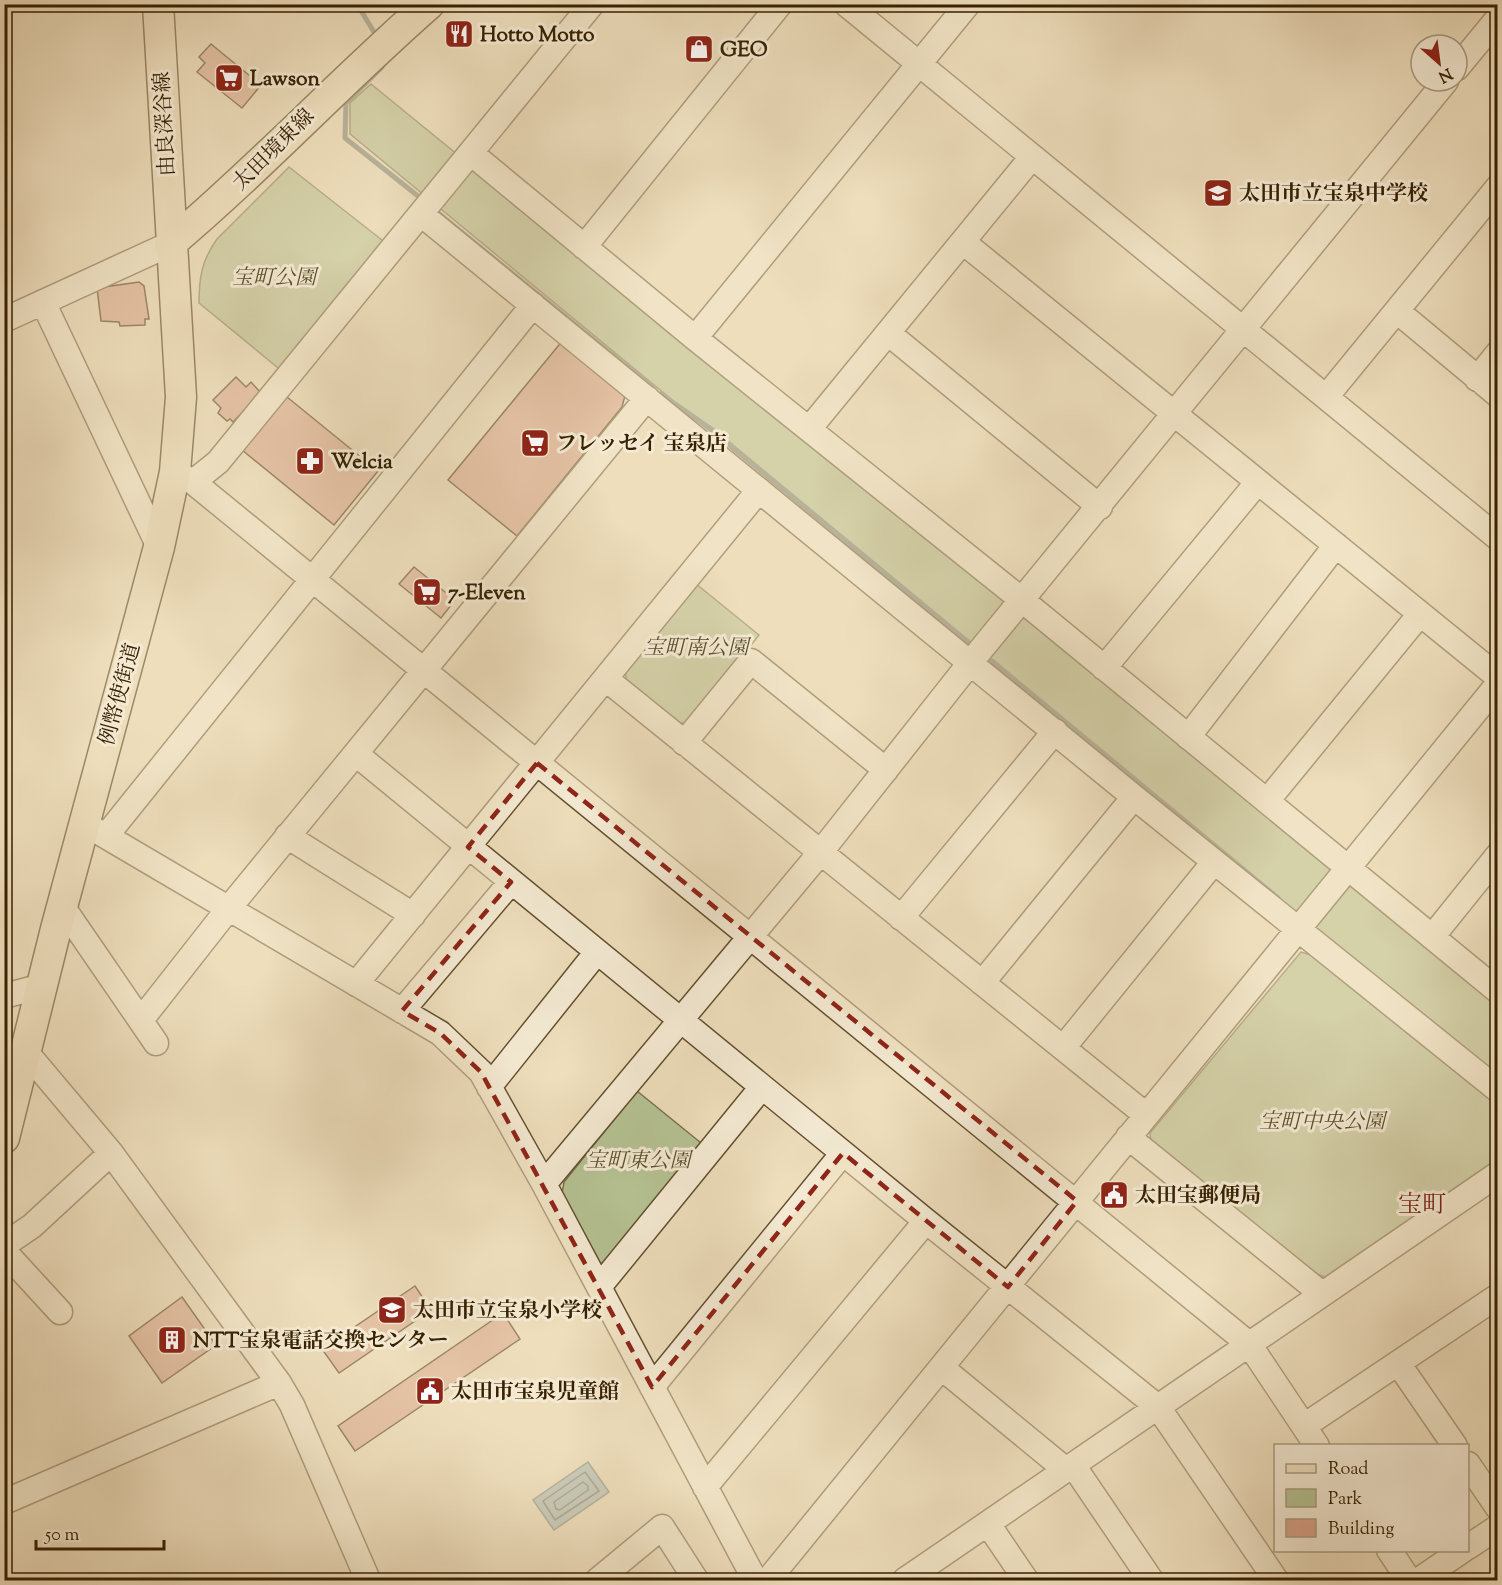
<svg xmlns="http://www.w3.org/2000/svg" width="1502" height="1585" font-family="'Sorts Mill Goudy','Noto Serif JP',serif">
<style>
.green{fill:#b5c293;stroke:#76724a;stroke-width:1.5}
.water{fill:#9fb9bc;stroke:#757c71;stroke-width:1.5}
.lines{fill:none;stroke-linecap:round;stroke-linejoin:round}
.shore{stroke:#6b6d5e;stroke-width:1.5}
.stream{stroke:#757c71;stroke-width:5}
.building{fill:#daa38a;stroke:#372100;stroke-width:1.5}
.minor-casing{stroke:#65502f;stroke-width:27}
.major-casing{stroke:#372100;stroke-width:33}
.minor{stroke:#f4ead3;stroke-width:24}
.major{stroke:#eedebc;stroke-width:30}
.marked{fill:none;stroke:#8f2418;stroke-width:4.5;stroke-dasharray:12 8;stroke-linejoin:round}
.labels{text-anchor:middle;stroke-width:6;stroke-linejoin:round;paint-order:stroke}
.poi-label{font-size:21px;font-weight:bold;fill:#372100;stroke:#f4ead3;text-anchor:start}
.street-label{font-size:21px;fill:#372100;stroke:#f4ead3}
.park-label{font-size:21px;font-style:italic;fill:#5d512c;stroke:#f4ead3}
.quarter-label{font-size:24px;fill:#7a1f14;stroke:#f4ead3}
</style>
<rect width="100%" height="100%" fill="#eedebc"/>
<filter id="stains"><feTurbulence type="fractalNoise" baseFrequency=".00333" numOctaves="4"/><feColorMatrix values="0 0 0 0 .2 0 0 0 0 .09 0 0 0 0 .02 0 0 0 .5 -.17"/></filter>
<radialGradient id="worn" r=".72"><stop offset=".6" stop-color="#630" stop-opacity="0"/><stop offset="1" stop-color="#630" stop-opacity=".3"/></radialGradient>
<path class="green" d="M371 84 1497 1003V1081L350 134V103Z
M289 167 387 244 283 372 199 303C199 277 202 260 217 239Z
M695 583 759 635 689 722 676 724 627 683 625 670Z
M1301 952 1311 955 1497 1101V1159L1325 1277 1317 1274 1151 1142 1150 1133Z
M637 1091 706 1147 609 1267 597 1266 561 1199 564 1182Z"/>
<path class="water" d="M588 1462 609 1492 554 1530 533 1500Z"/>
<g class="lines">
<path class="shore" d="M585 1472 599 1491 555 1520 543 1501Z
M583 1482 588 1486V1490L560 1510 556 1509 554 1502Z"/>
<path class="stream" d="M357 4 377 37
M382 67 346 103 345 138 423 200
M432 208 652 387
M661 394 711 429 968 642
M992 661 1278 898"/>
</g>
<path class="building" d="M211 44 261 85 242 108 197 72 205 63 199 57Z
M139 282 144 286 149 319H145V325L120 326 119 322 101 321 97 288Z
M563 340 626 392 622 407 517 536 448 480Z
M236 377 246 387 251 382 261 393 233 422 230 419 227 421 218 413 221 408 213 400Z
M287 397 378 471 334 525 242 450Z
M414 567 455 600 441 618 399 584Z
M415 1286 431 1310 339 1373 322 1349Z
M182 1297 216 1345 162 1383 129 1336Z
M503 1313 520 1339 355 1451 338 1426Z"/>
<g class="lines">
<g class="minor-casing">
<path id="minor" d="M846 4 1498 538
M1457 68 1498 18
M472 154 695 338 1022 600 1498 991
M421 214 1134 797 1498 1090
M963 242 1498 677
M584 247 780 4
M43 302 159 547
M1397 311 1498 395
M4 320 170 244
M888 333 1100 507
M695 338 968 4
M1477 379 1498 353
M1326 397 1498 187
M809 429 1032 157
M175 472 193 482 1249 1344 1317 1446
M193 482 218 462 592 4
M1104 668 1257 483
M606 679 1146 1115
M1188 737 1336 545
M684 743 751 661 886 770
M356 754 926 1221 1158 1407 1276 1580
M1267 801 1420 614
M85 824 440 1033 481 1072 544 1184 755 1580
M106 836 533 305
M287 836 413 915
M62 906 156 1043
M901 918 1055 731
M1432 937 1498 855
M982 983 1134 797
M356 984 759 490
M4 996 42 986
M402 1011 511 882
M141 1020 229 908 647 398
M1063 1048 1214 862
M26 1052 111 1153 279 1383 292 1405 368 1580
M489 1087 597 952
M1128 1137 1322 1294
M544 1184 820 853 970 663 1446 81
M4 1245 32 1226 111 1153
M4 1251 60 1312
M599 1287 762 1087
M1398 1363 1455 1446
M942 1368 1066 1470
M652 1387 843 1153
M1304 1426 1498 1296
M1468 1464 1498 1508
M1073 1465 1151 1580
M705 1487 926 1221
M4 1502 279 1383
M988 1524 1026 1580
M1468 1547 1498 1527
M1389 1550 1409 1580
M598 1580 662 1527 696 1580
M768 1580 1498 684
M905 1580 1498 1174
M1419 1580 1463 1550"/>
</g>
<g class="major-casing">
<path id="major" d="M170 244C260 168 340 82 429 4
M4 1138 56 929 159 547 175 472 181 397 158 4"/>
</g>
<use href="#minor" class="minor"/>
<use href="#major" class="major"/>
</g>
<path d="M0 0H1502V1585H0ZM537 763 1077 1201 1008 1287 843 1153 652 1387 481 1072 440 1033 402 1011 511 882 468 847Z" fill="#eedebc" fill-opacity=".55" fill-rule="evenodd"/>
<path class="marked" d="M537 763 1077 1201 1008 1287 843 1153 652 1387 481 1072 440 1033 402 1011 511 882 468 847Z"/>
<defs>
<g id="restaurant-square" transform="scale(1.5)"><rect x="-9" y="-9" width="18" height="18" rx="4" fill="#8f2418" stroke="#f4ead3"/><path d="M-5-6h1v4h1v-4h1v4h1v-4h1v5L-1.5 .5V6h-2V.5L-5-1ZM5-6V6H3V1.5H1.5Q1.5-4 5-6Z" fill="#fff"/></g>
<g id="shop-square" transform="scale(1.5)"><rect x="-9" y="-9" width="18" height="18" rx="4" fill="#8f2418" stroke="#f4ead3"/><path d="M-5-2.5h2.3a2.7 3.5 0 0 1 5.4 0H5L5.5 6h-11ZM-1.5-2.5h3a1.5 2.3 0 0 0-3 0Z" fill="#fff"/></g>
<g id="supermarket-square" transform="scale(1.5)"><rect x="-9" y="-9" width="18" height="18" rx="4" fill="#8f2418" stroke="#f4ead3"/><path d="M-6-5.5h2.5l.6 2H6L4.5 2H-2.5L-4.4-4H-6ZM-1.5 3.2a1.3 1.3 0 1 0 .1 0ZM3 3.2a1.3 1.3 0 1 0 .1 0Z" fill="#fff"/></g>
<g id="school-square" transform="scale(1.5)"><rect x="-9" y="-9" width="18" height="18" rx="4" fill="#8f2418" stroke="#f4ead3"/><path d="M0-5L7-2L0 1L-7-2ZM-4 1L0 2.5L4 1V4Q0 6-4 4Z" fill="#fff"/></g>
<g id="pharmacy-square" transform="scale(1.5)"><rect x="-9" y="-9" width="18" height="18" rx="4" fill="#8f2418" stroke="#f4ead3"/><path d="M-2-6h4v4h4v4h-4v4h-4v-4h-4v-4h4Z" fill="#fff"/></g>
<g id="civic-square" transform="scale(1.5)"><rect x="-9" y="-9" width="18" height="18" rx="4" fill="#8f2418" stroke="#f4ead3"/><path d="M-.6-6.5H3V-4.5H.6V-3L4-1V1h2V6H-6V1h2V-1L-.6-3ZM-1.2 2.5V6h2.4V2.5Z" fill="#fff"/></g>
<g id="building-square" transform="scale(1.5)"><rect x="-9" y="-9" width="18" height="18" rx="4" fill="#8f2418" stroke="#f4ead3"/><path d="M-4-6H4V6H1V3H-1V6H-4ZM-2.5-4.3h1.7v1.8h-1.7ZM.8-4.3h1.7v1.8H.8ZM-2.5-1h1.7V.8h-1.7ZM.8-1h1.7V.8H.8Z" fill="#fff"/></g>
</defs>
<g fill-rule="evenodd">
<use href="#restaurant-square" x="459" y="34"/>
<use href="#shop-square" x="699" y="49"/>
<use href="#supermarket-square" x="229" y="78"/>
<use href="#school-square" x="1218" y="193"/>
<use href="#supermarket-square" x="535" y="443"/>
<use href="#pharmacy-square" x="310" y="461"/>
<use href="#supermarket-square" x="427" y="592"/>
<use href="#civic-square" x="1114" y="1195"/>
<use href="#school-square" x="392" y="1310"/>
<use href="#building-square" x="172" y="1340"/>
<use href="#civic-square" x="430" y="1391"/>
</g>
<g class="labels">
<g class="poi-label">
<text x="480" y="41">Hotto Motto</text>
<text x="720" y="56">GEO</text>
<text x="250" y="85">Lawson</text>
<text x="1239" y="200">太田市立宝泉中学校</text>
<text x="556" y="450">フレッセイ 宝泉店</text>
<text x="331" y="468">Welcia</text>
<text x="448" y="599">7-Eleven</text>
<text x="1135" y="1202">太田宝郵便局</text>
<text x="413" y="1317">太田市立宝泉小学校</text>
<text x="193" y="1347">NTT宝泉電話交換センター</text>
<text x="451" y="1398">太田市宝泉児童館</text>
</g>
<g class="street-label">
<text transform="translate(164 124) rotate(-93)" y="7">由良深谷線</text>
<text transform="translate(273 149) rotate(-45)" y="7">太田境東線</text>
<text transform="translate(119 694) rotate(-75)" y="7">例幣使街道</text>
</g>
<g class="park-label">
<text x="274" y="284">宝町公園</text>
<text x="696" y="654">宝町南公園</text>
<text x="1322" y="1128">宝町中央公園</text>
<text x="638" y="1167">宝町東公園</text>
</g>
<g class="quarter-label">
<text x="1422" y="1212">宝町</text>
</g>
</g>
<rect width="1502" height="1585" fill="none" stroke="#eedebc" stroke-width="24"/>
<rect x="6" y="6" width="1490" height="1573" fill="none" stroke="#372100" stroke-width="3"/>
<rect x="12" y="12" width="1478" height="1561" fill="none" stroke="#372100" stroke-width="1.5"/>
<rect x="1274" y="1444" width="195" height="108" fill="#f4ead3" stroke="#a89a7f" stroke-width="1.5"/>
<rect x="1286" y="1464" width="30" height="9" fill="#eedebc" stroke="#a89a7f" stroke-width="1.5"/>
<text x="1328" y="1474" font-size="18" fill="#372100">Road</text>
<rect x="1286" y="1489" width="30" height="18" fill="#b5c293" stroke="#a89a7f" stroke-width="1.5"/>
<text x="1328" y="1504" font-size="18" fill="#372100">Park</text>
<rect x="1286" y="1519" width="30" height="18" fill="#daa38a" stroke="#a89a7f" stroke-width="1.5"/>
<text x="1328" y="1534" font-size="18" fill="#372100">Building</text>
<g transform="translate(1439 63) rotate(152)"><circle r="28" fill="#f4ead3" stroke="#a89a7f" stroke-width="1.5"/>
<path d="M0-4.5L10 22L0 15L-10 22Z" fill="#8f2418"/>
<text y="-9" font-size="16" font-weight="bold" text-anchor="middle" fill="#372100">N</text>
</g>
<path d="M36 1540v9h128v-9" fill="none" stroke="#372100" stroke-width="3"/>
<text x="45" y="1540" font-size="18" fill="#372100" stroke="#f4ead3" stroke-width="4.5" paint-order="stroke">50 m</text>
<rect width="100%" height="100%" filter="url(#stains)"/>
<rect width="100%" height="100%" fill="url(#worn)"/>
</svg>
